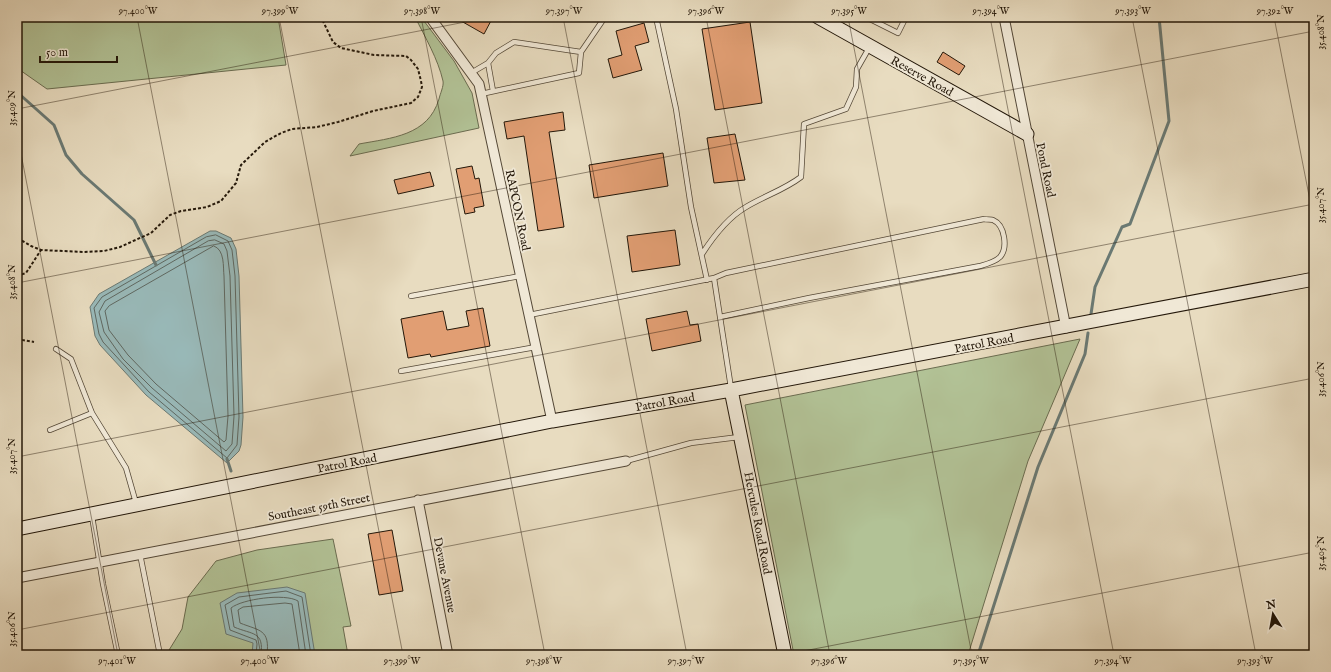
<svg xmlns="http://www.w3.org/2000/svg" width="1331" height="672" font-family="'IM FELL English',serif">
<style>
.green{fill:#b2c296;stroke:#6a6c50}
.water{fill:#99baba;stroke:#6a7973}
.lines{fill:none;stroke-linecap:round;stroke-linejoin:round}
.shore{stroke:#5e6862;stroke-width:1}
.stream{stroke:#6a7973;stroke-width:3}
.building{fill:#e19e73;stroke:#231709}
.lane-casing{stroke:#544837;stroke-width:6}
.street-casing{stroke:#544837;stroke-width:11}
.secondary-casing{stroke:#231709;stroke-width:15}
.path{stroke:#231709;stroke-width:2;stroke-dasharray:3 2;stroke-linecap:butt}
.lane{stroke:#f0e8d6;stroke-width:4.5}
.street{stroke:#f0e8d6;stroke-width:9}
.secondary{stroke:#f0e8d6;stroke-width:13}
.ticks{fill:none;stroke:#231709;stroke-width:1;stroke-opacity:0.45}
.labels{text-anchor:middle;stroke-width:3.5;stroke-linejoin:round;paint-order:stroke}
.street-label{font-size:12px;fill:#231709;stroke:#f0e8d6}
.neatline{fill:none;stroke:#231709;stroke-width:1.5}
.ticks-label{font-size:10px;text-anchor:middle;fill:#231709}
</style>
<rect width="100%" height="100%" fill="#e8dcc0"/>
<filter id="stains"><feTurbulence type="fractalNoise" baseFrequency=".005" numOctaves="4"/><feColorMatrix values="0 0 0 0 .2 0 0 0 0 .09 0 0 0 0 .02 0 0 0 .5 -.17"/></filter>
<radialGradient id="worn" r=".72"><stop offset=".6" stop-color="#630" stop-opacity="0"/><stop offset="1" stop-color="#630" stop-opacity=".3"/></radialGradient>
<path class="green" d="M17 17H278L286 65 47 89 17 68Z
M415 17H421L454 61 472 93 479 128 350 156 359 144C391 138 428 136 439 99 440 94 444 86 443 81 438 59 425 37 415 17Z
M1080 339 1028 461 968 655H794L745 405Z
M333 539 351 626 343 627 348 655H166L182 629 188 597 216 561 257 550Z"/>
<path class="water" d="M210 231H216L231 238 236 249 239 276 243 417 241 445 239 451 227 463 146 395 100 345 95 336 90 307 99 294Z
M287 587 305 593 315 655H252L253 643 226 634 220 603 237 593Z"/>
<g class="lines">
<path class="shore" d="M216 235 228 241 232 250 235 276 239 417 237 445 227 458 149 392 103 342 99 334 94 308 102 297 206 237Z
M215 240 224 244 227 251 230 276 234 416 232 444 226 451 152 388 123 359 104 332 99 312 105 301 208 241Z
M214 246C225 250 223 267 224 276L228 416 226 440 224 442 156 384 128 355 109 330 105 311 109 306Z
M256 655 257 644 256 640 230 630 225 605 239 597 286 591 302 597 311 655
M261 655C264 631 253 635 234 627L231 608C242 599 285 593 298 601L306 655
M267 655C270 629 260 631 240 623L238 610 243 607 285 603 292 604 300 655"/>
<path class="stream" d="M17 92 54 125 66 155 82 174 134 220 156 265
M1091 314 1095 287 1122 227 1130 224 1169 121 1159 17
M227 459 231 471
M978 655 1038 467 1085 354 1088 333"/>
</g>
<path class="building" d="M454 17H493L484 34Z
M750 22 762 103 715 110 702 29Z
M644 23 649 42 635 46 642 70 613 78 608 59 622 55 616 31Z
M943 52 965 66 959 75 937 62Z
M563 112 565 130 549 132 564 227 538 231 524 136 507 139 504 122Z
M735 134 745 180 714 183 707 138Z
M663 153 668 186 594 198 589 165Z
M472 166 475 179 479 178 484 206 474 208 475 212 465 214 456 169Z
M430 172 434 186 398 194 394 180Z
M675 230 680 265 632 272 627 236Z
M483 308 490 346 431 357 430 354 408 358 401 319 443 311 447 330 469 326 466 311Z
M687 311 690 325 698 324 701 341 652 351 646 319Z
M392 530 403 591 379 595 368 534Z"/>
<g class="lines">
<g class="lane-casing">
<path id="lane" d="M656 17 676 109 691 207 707 280
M866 17 898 33 906 17
M471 73 488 63
M493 91 488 63 496 53 514 42 581 52
M481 94 579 73 581 52 605 17
M702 254C713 237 727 218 746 207 764 196 784 190 801 177L804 124 846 109 856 87 857 69 869 48
M714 278 726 273 984 219C987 220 991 219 993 220 1005 225 1008 248 1000 257 995 262 987 264 980 266L809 298 720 317
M411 296 520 276
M529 315 714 278 731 388
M56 349 71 359 92 413 126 468 136 503
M401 371 536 347
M50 430 92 413
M626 461 691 443 739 437
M92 516 103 584 118 655
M140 554 160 655"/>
</g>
<g class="street-casing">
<path id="street" d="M430 17 479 84 552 421
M1004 17 1066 328
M418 500 448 655
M17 578 626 461"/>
</g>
<g class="secondary-casing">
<path id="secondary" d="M818 17 1027 134
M731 390 785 655
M17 529 552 421 731 390 1314 279"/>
</g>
<path class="path" d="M17 232 21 240 31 246 41 250 84 252 104 251 120 247 151 233 170 215 181 211 207 207 221 201 236 183 241 165 265 142 281 133 292 129 317 127 338 122 373 111 411 103 418 97 422 87 421 81 418 69 411 60 406 56 374 55 341 48 333 42 321 17
M17 276 26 273 41 250
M17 339 34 342"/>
<use href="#lane" class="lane"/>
<use href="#street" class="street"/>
<use href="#secondary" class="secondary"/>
</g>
<path class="ticks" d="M137 17 261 655M279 17 403 655M421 17 545 655M563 17 687 655M706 17 830 655M848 17 972 655M990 17 1114 655M1132 17 1256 655M1274 17 1314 221M17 109 491 17M17 133 118 655M17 283 1314 31M17 457 1314 204M17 630 1314 378M783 655 1314 552"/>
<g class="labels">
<g class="street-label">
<text transform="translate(922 76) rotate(29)" y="4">Reserve Road</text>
<text transform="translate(1046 170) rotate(78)" y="4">Pond Road</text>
<text transform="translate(518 210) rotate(78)" y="4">RAPCON Road</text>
<text transform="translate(984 343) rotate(-11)" y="4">Patrol Road</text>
<text transform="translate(665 402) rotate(-10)" y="4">Patrol Road</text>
<text transform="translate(347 463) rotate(-11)" y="4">Patrol Road</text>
<text transform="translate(319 507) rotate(-11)" y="4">Southeast 59th Street</text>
<text transform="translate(758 523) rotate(79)" y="4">Hercules Road Road</text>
<text transform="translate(445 575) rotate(79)" y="4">Devane Avenue</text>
</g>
</g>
<rect width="1331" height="672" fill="none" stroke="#e8dcc0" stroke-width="44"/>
<g transform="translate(1273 614) rotate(349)" stroke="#f0e8d6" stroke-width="3" paint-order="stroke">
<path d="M0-3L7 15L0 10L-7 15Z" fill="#231709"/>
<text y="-6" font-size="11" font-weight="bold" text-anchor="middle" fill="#231709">N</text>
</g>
<path d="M40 56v6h77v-6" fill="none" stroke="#231709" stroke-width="2"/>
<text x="46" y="56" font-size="12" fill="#231709" stroke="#f0e8d6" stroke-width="3" paint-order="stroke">50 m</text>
<rect x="22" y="22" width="1287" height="628" class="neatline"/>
<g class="ticks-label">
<text x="138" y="14">97.400°W</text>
<text x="280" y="14">97.399°W</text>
<text x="422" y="14">97.398°W</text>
<text x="564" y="14">97.397°W</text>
<text x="706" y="14">97.396°W</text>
<text x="849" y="14">97.395°W</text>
<text x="991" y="14">97.394°W</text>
<text x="1133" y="14">97.393°W</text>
<text x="1275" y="14">97.392°W</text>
<text transform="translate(1320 32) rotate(-90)" y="4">35.408°N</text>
<text transform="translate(11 108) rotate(-90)" y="4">35.409°N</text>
<text transform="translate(1320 205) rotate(-90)" y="4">35.407°N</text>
<text transform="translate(11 282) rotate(-90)" y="4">35.408°N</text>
<text transform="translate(1320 379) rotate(-90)" y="4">35.406°N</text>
<text transform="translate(11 456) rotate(-90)" y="4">35.407°N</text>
<text transform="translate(1320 553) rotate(-90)" y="4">35.405°N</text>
<text transform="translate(11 629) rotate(-90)" y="4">35.406°N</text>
<text x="117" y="664">97.401°W</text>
<text x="260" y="664">97.400°W</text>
<text x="402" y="664">97.399°W</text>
<text x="544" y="664">97.398°W</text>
<text x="686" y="664">97.397°W</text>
<text x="829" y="664">97.396°W</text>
<text x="971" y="664">97.395°W</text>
<text x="1113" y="664">97.394°W</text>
<text x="1255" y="664">97.393°W</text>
</g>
<rect width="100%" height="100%" filter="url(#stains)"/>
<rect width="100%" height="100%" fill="url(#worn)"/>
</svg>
